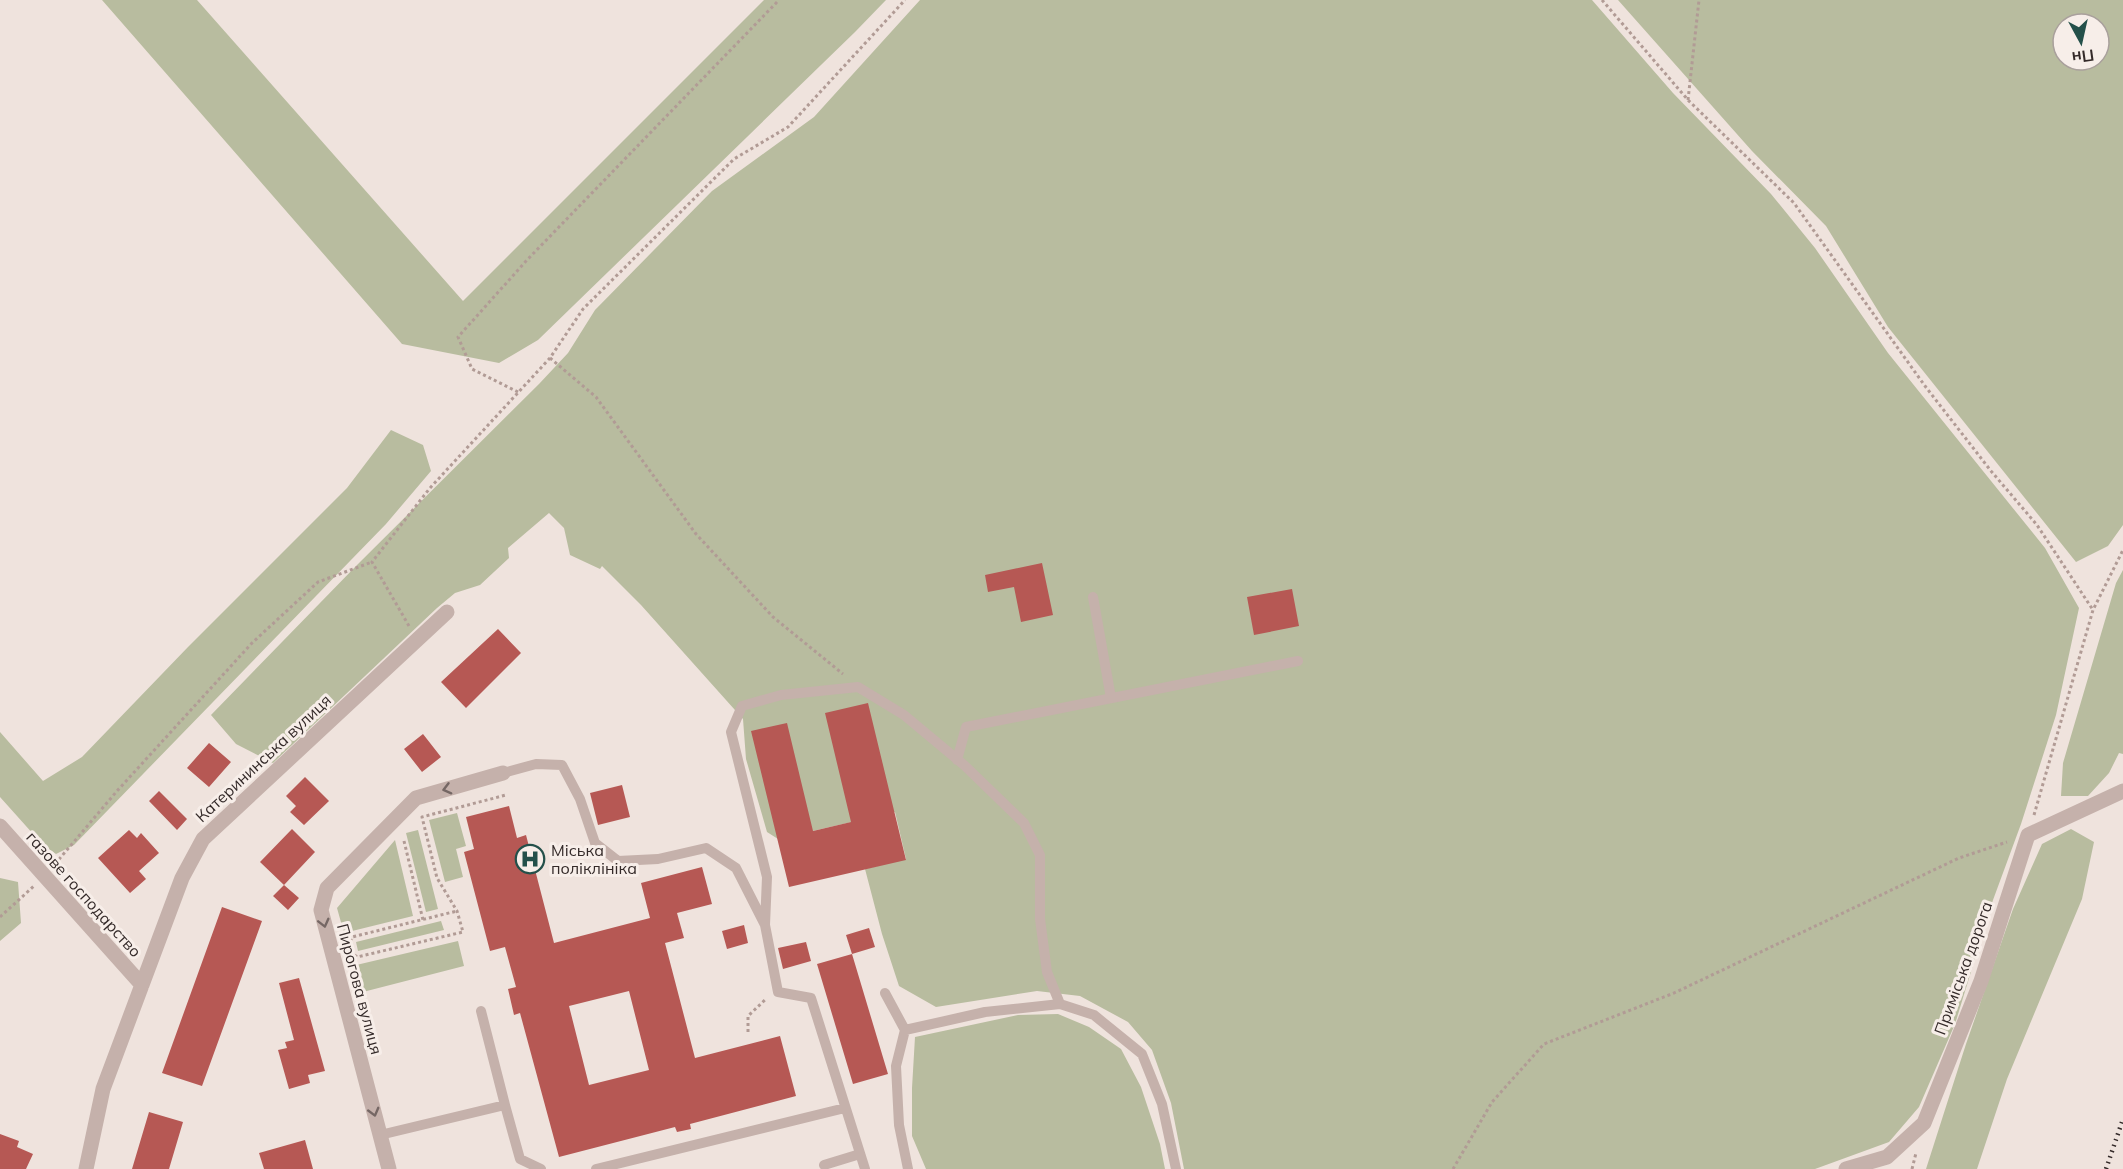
<svg xmlns="http://www.w3.org/2000/svg" width="2123" height="1169" font-family="Mulish,sans-serif">
<style>
.green{fill:#b8bc9f;fill-rule:evenodd}
.building{fill:#b65854;fill-rule:evenodd}
.lines{fill:none;stroke-linecap:round;stroke-linejoin:round}
.path{stroke:#b19b95;stroke-width:3;stroke-dasharray:3 3;stroke-linecap:butt}
.lane{stroke:#c5b1ab;stroke-width:10}
.street{stroke:#c5b1ab;stroke-width:15}
.rail{stroke:#342a29;stroke-width:4.5;stroke-dasharray:1.5 4.5;stroke-linecap:butt}
.oneway{stroke:#756764}
.labels{text-anchor:middle;stroke-width:6;stroke-linejoin:round;paint-order:stroke}
.street-label{font-size:16px;fill:#342a29;stroke:#f7eee9}
.poi-label{font-size:16px;fill:#342a29;stroke:#f7eee9;text-anchor:start}
</style>
<rect width="100%" height="100%" fill="#efe3dd"/>
<path class="green" d="M102 0H197L463 301 764 0H886L855 32 538 340 499 363 402 344Z
M920 0H1592L1673 93 1771 194 1815 248 1888 353 2045 548 2079 608 2056 715 2021 824 1993 900 1955 1024 1919 1107 1889 1142 1815 1169H1184L1171 1103 1152 1050 1128 1022 1080 996 1037 991 936 1007 899 986 882 934 865 869 906 859 895 812 778 839 767 832 746 759 743 719 641 605 602 566 600 569 570 555 564 528 549 513 508 548 509 558 480 585 455 593 437 608 273 763 236 744 211 715 357 565 539 384 568 353 595 310 712 191 814 117Z
M1618 0H2123V525L2108 546 2076 562 1888 327 1826 226 1752 151ZM2063 24H2099V60H2063Z
M391 430 423 445 431 471 386 524 74 845 56 854 43 845 0 797V732L43 781 82 757 188 647 347 488Z
M2123 570V754L2119 753 2109 773 2088 796H2061L2063 763 2116 583Z
M457 813 466 846 456 849 463 877 445 882 429 820Z
M2071 829 2094 842 2082 899 2007 1079 1977 1169H1926L1966 1044 2013 909 2042 844Z
M418 830 438 909 426 912 406 833Z
M395 840 413 916 344 933 337 908Z
M0 878 18 882 21 923 0 941Z
M441 921 444 930 358 951 356 942Z
M458 941 464 966 359 993 352 966Z
M1058 1014 1089 1027 1121 1049 1141 1087 1160 1144 1165 1169H926L912 1136V1088L915 1037 1018 1015Z"/>
<path class="building" d="M1042 563 1053 615 1021 622 1014 587 988 592 985 575Z
M1292 589 1299 626 1254 635 1247 597Z
M498 629 521 653 466 708 441 682Z
M868 703 906 860 789 887 751 731 787 723 813 831 851 822 825 713Z
M423 734 441 757 422 772 404 749Z
M209 743 231 762 209 787 187 768Z
M305 777 329 801 304 825 290 812 296 806 286 796Z
M622 785 630 817 598 825 590 793Z
M159 791 187 819 177 830 149 801Z
M509 806 517 838 526 835 554 943 650 918 641 883 702 867 712 904 677 913 684 938 665 943 695 1058 780 1036 796 1096 690 1124 691 1129 677 1132 675 1127 559 1157 520 1013 514 1015 508 989 516 987 505 947 490 951 464 852 474 849 466 817ZM629 991 649 1070 589 1085 569 1006Z
M292 829 315 852 284 885 260 862Z
M129 830 137 838 141 833 159 853 139 871 146 879 130 893 98 858Z
M284 885 299 898 288 910 273 896Z
M222 907 262 921 202 1086 162 1073Z
M744 925 748 943 727 949 722 931Z
M869 928 875 947 852 954 846 935Z
M806 942 811 961 783 969 778 948Z
M852 954 888 1074 853 1084 817 964Z
M299 978 325 1071 308 1075 310 1083 289 1089 278 1050 287 1048 285 1042 294 1040 279 983Z
M149 1112 183 1122 169 1169H132Z
M0 1134 19 1141 17 1147 33 1154 26 1169H0Z
M305 1140 313 1169H264L259 1153Z"/>
<g class="lines">
<path class="path" d="M1602 0 1688 100 1794 203 1925 386 1991 471 2037 525 2093 610
M1688 100 1699 0
M550 358 596 397 696 534 773 617 843 674
M518 392 472 369 458 337 527 260 779 0
M409 626 372 562 430 488 550 358 583 309 734 159 788 127 905 0
M2034 815 2093 610 2123 550
M404 841 423 920
M55 864 117 791 252 643 318 582 372 562
M0 917 34 886
M348 947 352 937 457 911
M350 951 357 957 463 932 457 911 437 878 422 817 506 795
M748 1032V1016L766 999
M1453 1169 1492 1102 1544 1044 1674 993 1959 858 2007 842
M1912 1169 1916 1153"/>
<path class="lane" d="M1093 597 1111 698
M957 760 966 727 1298 661
M503 773 536 764 562 765 580 799 595 843 618 861 658 859 706 848 736 868 765 925
M885 993 905 1030 896 1066 899 1125 908 1169
M481 1011 505 1105
M905 1030 985 1012 1060 1004 1094 1015 1142 1054 1162 1104 1176 1169
M380 1135 505 1105 520 1159 541 1169
M824 1165 860 1154
M596 1169 845 1108
M865 1169 811 998 778 992 765 925 767 877 731 732 742 706 781 695 858 687 904 715 964 765 1024 823 1040 855V919L1047 972 1060 1004"/>
<path class="street" d="M0 826 142 985
M86 1169 103 1089 182 878 203 839 447 612
M389 1169 321 910 327 888 416 798 503 773
M1846 1169 1887 1157 1924 1123 1981 981 2028 835 2123 791"/>
<path class="rail" d="M2106 1169 2123 1119"/>
</g>
<defs><path id="oneway-chevron" d="M-2-3.5L2.5 0L-2 3.5" fill="none" stroke-width="1.6" stroke-linecap="round" stroke-linejoin="round" transform="scale(1.5)"/></defs>
<g class="oneway">
<use href="#oneway-chevron" transform="translate(447 789) rotate(165)"/>
<use href="#oneway-chevron" transform="translate(324 923) rotate(76)"/>
<use href="#oneway-chevron" transform="translate(374 1112) rotate(75)"/>
</g>
<defs>
<g id="hospital-ring" transform="scale(1.5)"><circle r="9.5" fill="#f7eee9" stroke="#24504a" stroke-width="1.5"/><path d="M-5-5h3v3.5h4V-5h3V5h-3V1.5h-4V5h-3Z" fill="#24504a"/></g>
</defs>
<g fill-rule="evenodd">
<use href="#hospital-ring" x="530" y="859"/>
</g>
<g class="labels">
<g class="street-label">
<text transform="translate(263 758) rotate(-43)" y="6">Катерининська вулиця</text>
<text transform="translate(84 894) rotate(48)" y="6">газове господарство</text>
<text transform="translate(1963 968) rotate(-70)" y="6">Приміська дорога</text>
<text transform="translate(360 989) rotate(75)" y="6">Пирогова вулиця</text>
</g>
<g class="poi-label">
<text x="551" y="856">Міська<tspan x="551" dy="18">поліклініка</tspan></text>
</g>
</g>
<g transform="translate(2081 42) rotate(172)"><circle r="28" fill="#f7eee9" stroke="#a9a09c" stroke-width="1.5"/>
<path d="M0-4.5L10 22L0 15L-10 22Z" fill="#24504a"/>
<text y="-9" font-size="16" font-weight="bold" text-anchor="middle" fill="#342a29">Пн</text>
</g>
</svg>
